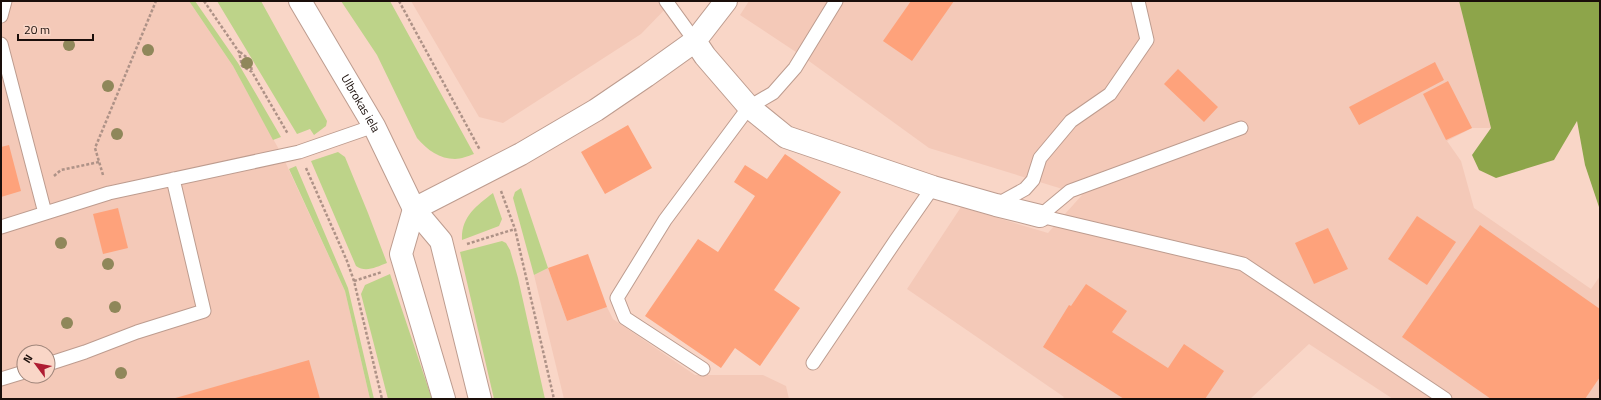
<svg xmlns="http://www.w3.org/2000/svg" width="1601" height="400" font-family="'Titillium Web',sans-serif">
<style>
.built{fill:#f4c9b8;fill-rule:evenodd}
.green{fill:#bdd389}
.forest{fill:#8da54a}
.building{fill:#fea27b}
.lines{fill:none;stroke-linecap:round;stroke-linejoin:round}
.service-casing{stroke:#bd9c8f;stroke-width:15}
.minor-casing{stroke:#bd9c8f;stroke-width:24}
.secondary-casing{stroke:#bd9c8f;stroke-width:24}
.path{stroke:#ae9287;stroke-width:2.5;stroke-dasharray:3 2;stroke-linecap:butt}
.service{stroke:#fff;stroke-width:13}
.minor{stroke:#fff;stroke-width:22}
.secondary{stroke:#fff;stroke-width:22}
.tree{fill:#8f875a}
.labels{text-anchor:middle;stroke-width:4;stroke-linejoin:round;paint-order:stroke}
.street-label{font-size:12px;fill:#1a0e0a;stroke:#f9d6c7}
</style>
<rect width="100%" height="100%" fill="#f9d6c7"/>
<path class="built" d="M1 1H189L233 66 282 155 345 291 370 399H1ZM24 352H48V376H24Z
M411 1H673L641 34 503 123 479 117Z
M749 1H1459L1491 128H1472L1447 141 1461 161 1474 208 1591 289 1600 276V399H1393L1309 344 1250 399H1062L1064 397 907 289 961 207 1048 233 1082 195 929 148 802 56 740 15Z
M548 268 567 321 607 307 613 319 695 375H763L786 386 789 399H564L534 275Z"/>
<path class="green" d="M189 1H195L238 63 281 137 273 140 233 66Z
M217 1H261L327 121 326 126 314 135 310 129 297 134Z
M341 1H390L474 154C468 156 461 159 455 159 440 159 427 150 417 138L377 55Z
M338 152 345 157 368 213 387 263C376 267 366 273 356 266L311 161Z
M296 166 348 288 374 399H370L345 291 289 169Z
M521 188 548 268 534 275 513 198 515 192Z
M493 193 502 219 499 226 462 240C461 217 476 206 493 193Z
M502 241 506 243 510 250 518 278 545 399H494L460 252Z
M390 274 432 399H388L361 294 365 285Z"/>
<path class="forest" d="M1459 1H1600V210L1585 165 1577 121 1554 160 1496 178 1479 170 1472 155 1491 128Z"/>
<path class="building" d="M911 1H954L912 61 883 41Z
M1435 62 1444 80 1359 125 1349 107Z
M1178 69 1218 107 1204 122 1164 84Z
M1448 81 1472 128 1446 140 1423 94Z
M628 125 652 168 605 194 581 152Z
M9 145 21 191 1 197V147Z
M785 154 841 192 774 290 800 308 760 366 735 348 721 368 645 316 698 239 718 252 755 196 734 182 745 165 767 179Z
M118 208 128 248 103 254 93 214Z
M1417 216 1456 242 1427 285 1388 259Z
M1480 225 1600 309V377L1585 399H1491L1402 337Z
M1328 228 1348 269 1314 284 1295 243Z
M588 254 607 307 567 321 548 268Z
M1086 284 1127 311 1112 332 1168 368 1184 344 1224 371 1205 399H1124L1043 347 1069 305 1071 306Z
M309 360 320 399H172Z"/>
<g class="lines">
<g class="service-casing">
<path id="service" d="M666 1 695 41
M1 16 5 1
M1 44 45 213
M996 205 1025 189 1033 180 1040 158 1071 121 1110 94 1147 40 1138 1
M1040 216 1243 264 1445 399
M1040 216 1070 191 1241 128
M1 227 109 193 299 152 374 126
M813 363 896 240 933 187
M48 364 85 352 137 332 204 311 173 179
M703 369 625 318 617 298 665 220 749 107 773 93 795 68 836 1
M1 379 24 372"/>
</g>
<g class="minor-casing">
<path id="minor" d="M695 41 705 56 749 107 786 137 933 187 996 205 1040 216
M414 209 521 154 596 110 646 76 695 41 726 1"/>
</g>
<g class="secondary-casing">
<g id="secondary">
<path id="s1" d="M300 1 374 126 414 209 441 241 480 399"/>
<path d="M414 209 401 254 444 399"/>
</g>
</g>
<path class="path" d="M204 1 239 52 242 66 252 72 288 134
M399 1 480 150
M240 52 250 60 252 72
M306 168 347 261 354 281 382 399
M103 175 95 148 156 1
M54 176 61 170 99 162
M501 191 515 229 554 399
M467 244 515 229
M354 281 382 272"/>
<use href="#service" class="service"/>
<use href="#minor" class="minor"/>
<use href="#secondary" class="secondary"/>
</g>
<g class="tree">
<circle cx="69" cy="45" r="6"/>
<circle cx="148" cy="50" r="6"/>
<circle cx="247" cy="63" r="6"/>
<circle cx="108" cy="86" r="6"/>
<circle cx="117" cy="134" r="6"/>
<circle cx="61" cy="243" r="6"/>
<circle cx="108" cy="264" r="6"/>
<circle cx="115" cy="307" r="6"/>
<circle cx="67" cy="323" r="6"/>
<circle cx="121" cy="373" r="6"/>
</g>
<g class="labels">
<g class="street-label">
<text dy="4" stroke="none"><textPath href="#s1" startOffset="119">Ulbrokas iela</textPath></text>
</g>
</g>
<rect width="1601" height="400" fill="none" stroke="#1a0e0a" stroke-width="4"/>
<g transform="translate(36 364) rotate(302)"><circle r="19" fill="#f9d6c7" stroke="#a0867b"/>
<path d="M0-3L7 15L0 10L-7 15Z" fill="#af1c32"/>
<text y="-6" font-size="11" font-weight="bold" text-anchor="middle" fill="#1a0e0a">N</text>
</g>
<path d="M18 34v6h75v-6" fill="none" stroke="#1a0e0a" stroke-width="2"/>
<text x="24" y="34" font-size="12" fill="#1a0e0a" stroke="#f9d6c7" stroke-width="3" paint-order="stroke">20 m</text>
</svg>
